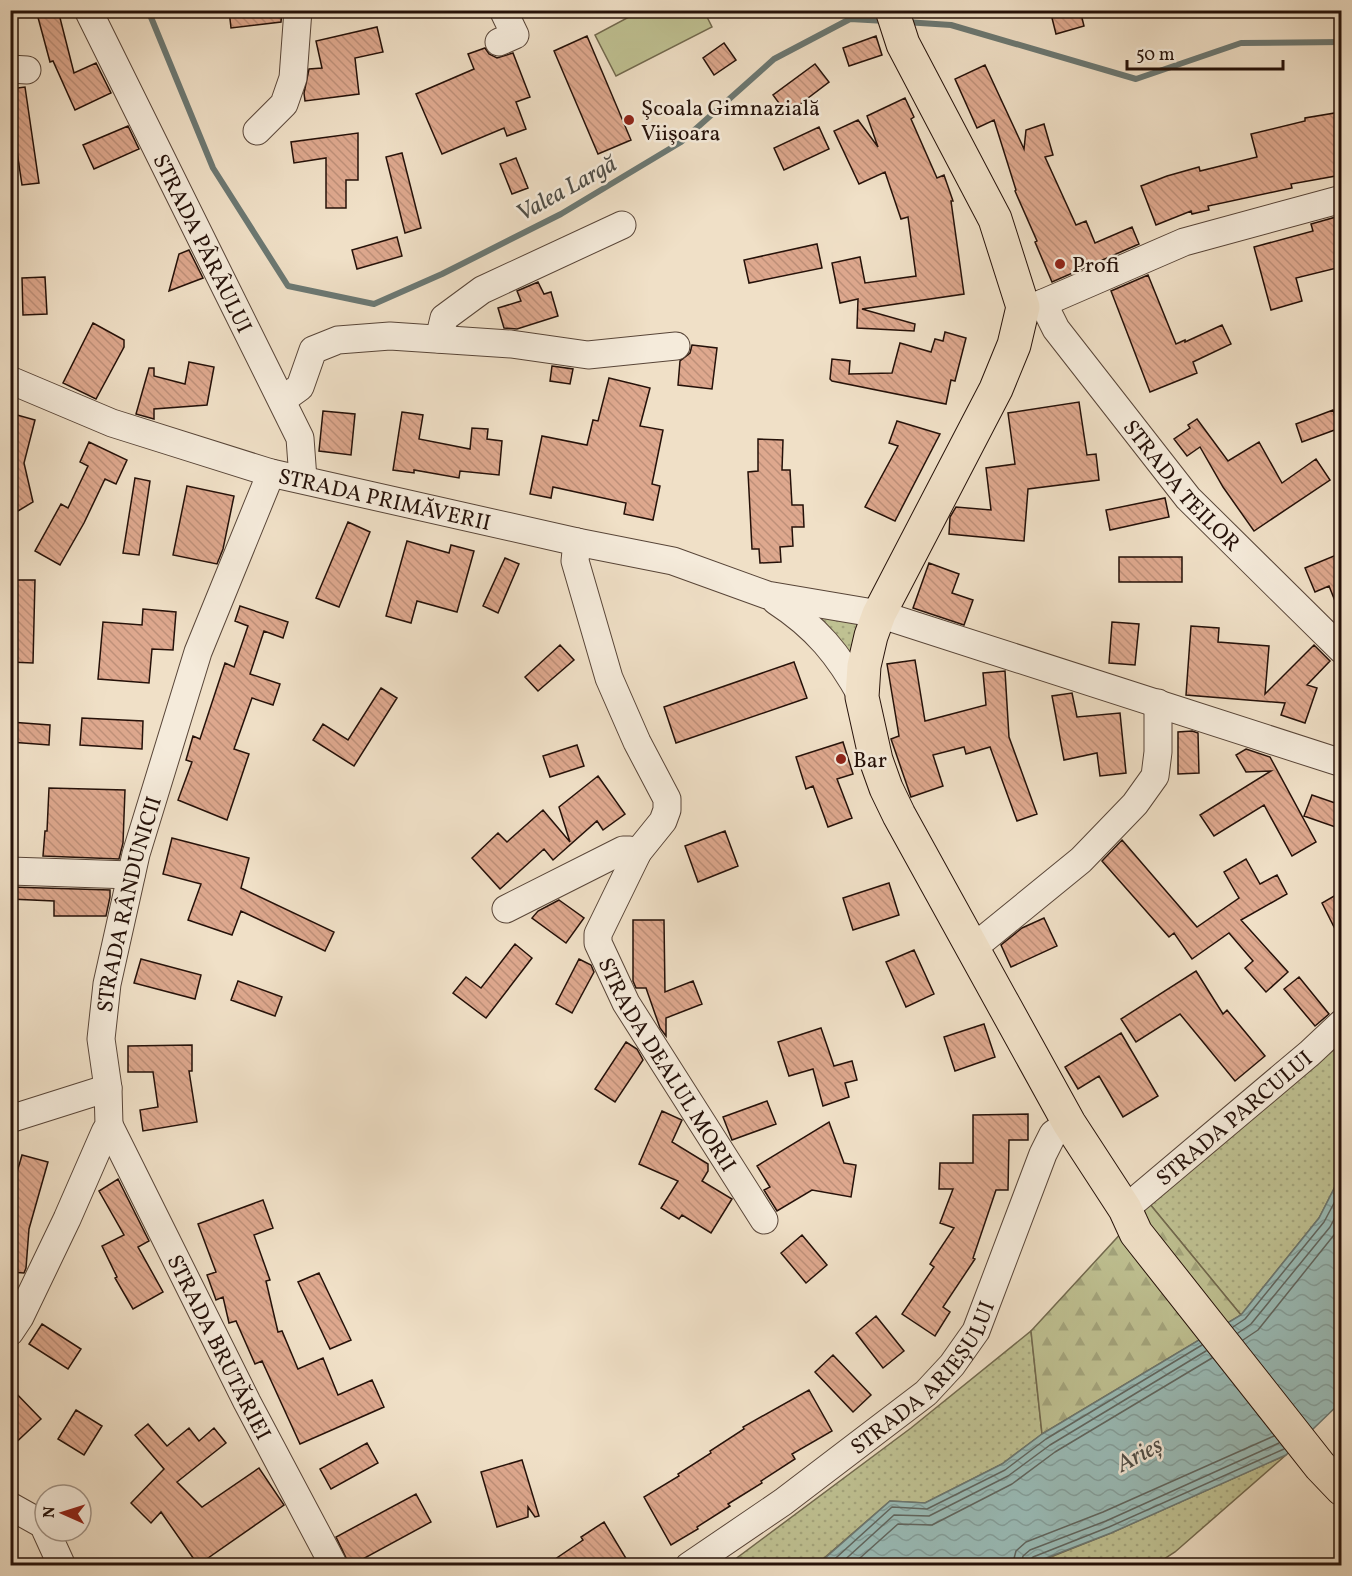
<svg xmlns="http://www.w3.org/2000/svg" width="1352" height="1576" font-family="Vollkorn,serif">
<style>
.green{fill:url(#green-dots);stroke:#72694e;stroke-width:1.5}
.forest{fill:url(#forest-firs);stroke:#72694e;stroke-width:1.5}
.pitch{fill:#bfc192;stroke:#72694e;stroke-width:1.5}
.water{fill:url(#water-waves);stroke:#6b7873;stroke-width:1.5}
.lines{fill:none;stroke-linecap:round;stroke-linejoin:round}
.shore{stroke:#606761;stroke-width:1.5}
.stream{stroke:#6b7873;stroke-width:6}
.building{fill:url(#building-back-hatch);stroke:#251109;stroke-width:1.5}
.minor-casing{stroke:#584538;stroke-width:29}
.major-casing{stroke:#251109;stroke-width:35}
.minor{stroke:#f5ebdb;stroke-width:27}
.major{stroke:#f0e0c7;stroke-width:33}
.poi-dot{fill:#8f2418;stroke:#f5ebdb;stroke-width:2}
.labels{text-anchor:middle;stroke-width:5;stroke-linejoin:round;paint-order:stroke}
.poi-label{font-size:22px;fill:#251109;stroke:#f5ebdb;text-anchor:start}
.street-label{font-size:22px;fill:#251109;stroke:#f5ebdb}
.water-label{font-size:24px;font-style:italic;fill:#4e4d47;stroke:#f5ebdb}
</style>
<defs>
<pattern id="green-dots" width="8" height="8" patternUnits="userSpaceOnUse" patternTransform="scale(1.5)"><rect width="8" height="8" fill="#bfc192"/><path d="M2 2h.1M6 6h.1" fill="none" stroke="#a4a57d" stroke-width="1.8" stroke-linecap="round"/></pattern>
<pattern id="forest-firs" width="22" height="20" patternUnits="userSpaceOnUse" patternTransform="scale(1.5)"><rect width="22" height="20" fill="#bfc192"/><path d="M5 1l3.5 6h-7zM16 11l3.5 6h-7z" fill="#a4a57d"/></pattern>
<pattern id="water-waves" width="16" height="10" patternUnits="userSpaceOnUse" patternTransform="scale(1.5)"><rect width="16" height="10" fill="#9abdb9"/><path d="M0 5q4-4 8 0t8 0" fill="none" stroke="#85a19e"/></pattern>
<pattern id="building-back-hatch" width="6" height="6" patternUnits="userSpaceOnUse" patternTransform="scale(1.5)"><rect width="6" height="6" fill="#dea88e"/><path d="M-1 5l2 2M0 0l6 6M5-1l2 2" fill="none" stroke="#be9079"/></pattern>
</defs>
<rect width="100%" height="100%" fill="#f0e0c7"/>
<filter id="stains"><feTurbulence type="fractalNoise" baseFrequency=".00333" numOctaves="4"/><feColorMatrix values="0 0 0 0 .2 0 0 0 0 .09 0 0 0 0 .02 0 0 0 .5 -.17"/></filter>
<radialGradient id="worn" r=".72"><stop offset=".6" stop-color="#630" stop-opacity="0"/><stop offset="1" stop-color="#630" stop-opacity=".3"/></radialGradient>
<path class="green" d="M799 609 866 617 855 669Z
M1341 1019V1175L1319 1218 1241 1315 1149 1203Z
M1031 1331 1042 1434 1002 1464 925 1503 890 1501 816 1565 726 1566 911 1428Z
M1286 1455 1175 1552 1155 1565 1028 1566 1111 1533Z"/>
<path class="forest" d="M1149 1203 1241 1315 1042 1434 1031 1331Z"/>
<path class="pitch" d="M642 10 704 11 712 27 616 76 595 35Z"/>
<path class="water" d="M1341 1175V1402L1286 1455 1111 1533 1028 1565 816 1566 890 1501 925 1503 1002 1464 1042 1434 1241 1315 1319 1218Z"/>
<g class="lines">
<path class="shore" d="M1233 1327 1245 1319 1324 1222 1342 1188
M1238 1333 1251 1324 1330 1227 1342 1204
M1243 1340 1258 1330 1342 1225
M827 1566 892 1507 927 1509 1005 1470 1046 1439 1202 1345
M838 1566 894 1515 929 1516 1008 1476 1050 1445 1206 1351
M851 1566 898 1524 932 1525 1012 1484 1055 1452 1212 1358
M1012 1566 1016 1551 1026 1542 1103 1512 1274 1436
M1021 1566 1023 1556 1030 1550 1106 1521 1279 1443
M1029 1566V1561L1033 1557 1109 1527 1284 1449"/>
<path class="stream" d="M148 10 213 168 288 286 374 304 442 274 561 214 681 142 774 59 850 19 886 21
M905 22 951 25 1136 79 1241 43 1342 42"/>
</g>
<path class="building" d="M36 10H58L74 73 96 63 111 93 75 110 53 61 50 62Z
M229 10H282L281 22 231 28Z
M1050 10H1080L1084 26 1056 34Z
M377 27 383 52 355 58 359 94 305 101 304 93 309 69 322 68 316 41Z
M587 36 631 140 598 154 554 51Z
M876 36 882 55 849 66 843 48Z
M724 43 736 60 714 75 703 58Z
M485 48 489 54 497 58 513 53 530 97 516 102 526 129 507 136 504 128 442 154 416 94 474 69 468 54Z
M815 64 829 82 787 114 773 95Z
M985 65 1024 149 1026 130 1044 124 1053 155 1045 157 1076 225 1086 221 1095 243 1132 227 1139 244 1052 282 1035 242 1037 241 1015 191 1016 190 994 120 977 128 955 79Z
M25 87 39 183 22 185 10 105V89Z
M905 98 914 117 911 119 937 178 944 175 953 201H951L964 294 862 309 915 324 914 331 857 328 858 299 840 303 832 263 860 257 865 283 916 276 908 217 901 219 885 172 859 184 834 131 858 120 878 147 867 116Z
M1341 112V175L1291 184 1292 188 1208 206 1209 210 1192 214 1191 211 1156 225 1141 186 1167 176 1199 167 1200 171 1257 157 1251 134 1305 121V118Z
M128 126 139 149 94 169 83 145Z
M819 127 829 149 784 170 774 148Z
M358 133V180H346V208H326V158L294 163 291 142Z
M402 153 421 228 405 233 386 157Z
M516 158 528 188 512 194 500 164Z
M1336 217 1341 239V267L1296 278 1302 301 1271 310 1254 247 1313 231 1311 224Z
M397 237 402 256 357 269 352 250Z
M817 244 822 268 749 283 744 260Z
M189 250 203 278 169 291 179 254Z
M1148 275 1176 344 1185 340V342L1222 325 1231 344 1193 362 1197 373 1150 392 1111 291Z
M45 277 47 314 23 315 22 278Z
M538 282 544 294 551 292 558 316 517 329 504 328 498 308 521 301 517 291Z
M93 323 124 340V347L96 399 63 383Z
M945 332 966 338 955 381 951 380 946 404 832 381 830 379 832 359 850 361 849 374 892 373 900 343 931 352 935 339 943 341Z
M692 345 717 348 712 389 678 385 680 361 690 353Z
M189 362 214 367 207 405 154 409V419L136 414 149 368H154V376L185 384Z
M552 366 573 369 570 384 550 381Z
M609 378 650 388 640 426 663 430 652 484 660 486 653 520 624 514 626 503 553 487 551 498 530 494 542 436 587 445 593 420 598 421Z
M1079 402 1087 455 1096 454 1099 480 1028 489 1024 541 949 534 950 517 956 507 991 510 986 468 1015 464 1008 413Z
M1333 410 1340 428 1302 442 1296 424Z
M323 411 355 414 351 455 319 451Z
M402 412 423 415 419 439 470 449 472 428 488 429 487 439 502 441 499 475 460 471 459 478 414 470V473L393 470Z
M10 413 35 420 24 463 33 502 18 511 10 500Z
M1197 419 1228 461 1259 442 1282 483 1316 459 1330 480 1254 531 1223 487 1200 447 1187 456 1174 439 1190 428 1188 425Z
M897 421 940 434 895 521 865 507 898 446 889 443Z
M758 439 783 440 782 470H790L792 505H803L804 527H792L793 546 780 547 781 562 760 563 759 549H752L748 472 758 471Z
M89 442 127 460 116 484 105 479 84 523 60 565 35 551 61 504 68 508 88 466 80 462Z
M135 478 150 481 139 555 123 553Z
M187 486 234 496 223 549 217 564 173 555Z
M1165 498 1169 517 1110 530 1106 510Z
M348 522 370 532 339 607 316 598Z
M407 541 449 553 451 545 474 551 457 612 417 601 411 623 386 616Z
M1341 553V616L1329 586 1315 592 1305 568Z
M1119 557H1182V582H1119Z
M505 558 519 564 498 613 483 606Z
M929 563 959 574 952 593 973 600 964 625 913 608Z
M10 580H35L33 663 10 662Z
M240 606 288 622 283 638 264 631 250 674 280 684 273 705 252 698 234 749 249 754 227 820 178 800 192 762 186 760 193 736 200 739 225 663 234 667 248 626 235 621Z
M143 609 176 612 173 650 152 649 149 683 98 679 103 622 142 625Z
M1112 622 1139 624 1135 665 1109 663Z
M1191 626 1219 628 1218 642 1269 646 1265 694 1314 645 1330 661 1307 685 1317 688 1305 723 1281 715 1285 703 1186 695Z
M560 645 574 660 538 691 525 677Z
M915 660 925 721 986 705 983 673 1005 671 1009 737 1037 814 1017 821 990 747 966 754 964 747 933 755 943 786 911 797 891 739 899 736 887 664Z
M794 662 807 698 676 743 664 707Z
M381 688 397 698 354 766 313 740 323 724 348 740Z
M1072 693 1077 717 1120 713 1126 773 1100 776 1097 753 1064 760 1052 696Z
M82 718 143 721 142 749 80 745Z
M10 722 50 725 49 745 10 742Z
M1192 731 1198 733 1199 773 1178 774V732Z
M843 742 853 774 837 779 852 818 828 827 813 786 806 789 796 757Z
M577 745 584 766 550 777 543 756Z
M1246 749 1270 757 1316 842 1292 856 1264 805 1214 836 1200 815 1271 771 1246 772 1236 755Z
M598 776 625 814 603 830 597 821 553 860 544 849 500 889 472 858 498 833 507 842 543 810 570 842 559 807Z
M49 788 125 790 123 843 119 859 43 856 45 831H47Z
M1312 795 1341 805V829L1304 816Z
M725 831 738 866 698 882 685 846Z
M172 838 249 858 241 888 334 932 325 951 241 911 232 935 188 920 201 884 163 874Z
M1122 840 1197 927 1239 898 1224 872 1246 859 1260 884 1277 875 1287 894 1241 920 1288 972 1266 992 1245 968 1253 961 1229 933 1192 959 1174 933 1169 937 1102 861Z
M889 883 899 915 853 930 843 898Z
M10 887 110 890V897L106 916H54V901L10 899Z
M1341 892V941L1322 903Z
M559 900 584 918 566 943 532 918 538 911Z
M1044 918 1057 946 1011 967 1001 945 1022 928Z
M633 920H664L665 992 693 981 702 1004 666 1018V1036L660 1028 646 988H636L633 981Z
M515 944 532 958 486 1018 453 993 466 977 481 988Z
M914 950 934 994 906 1007 886 962Z
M141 959 201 975 195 999 134 983Z
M579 959 591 965 594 972 572 1013 556 1004Z
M1196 971 1223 1014 1227 1010 1265 1056 1235 1081 1180 1014 1136 1042 1121 1019Z
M1299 977 1329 1014 1315 1026 1284 989Z
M238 981 282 997 275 1016 231 1000Z
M984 1024 995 1057 955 1071 944 1037Z
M821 1028 834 1066 852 1061 857 1080 845 1083 849 1097 823 1106 813 1069 789 1076 778 1042Z
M1121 1033 1158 1096 1123 1117 1099 1076 1078 1089 1065 1067Z
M626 1042 637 1049 643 1060 615 1102 595 1089Z
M192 1045V1071H189L197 1122 143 1131 140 1110 158 1107 153 1072H128V1046Z
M767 1101 776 1124 732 1140 723 1117Z
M662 1111 682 1120 672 1142 708 1164V1171L702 1181 732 1199 711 1233 682 1215 679 1219 661 1208 678 1181 639 1164Z
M1028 1114V1140H1009L1008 1190H996L973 1258 975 1259 943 1307 950 1312 935 1336 902 1314 934 1267 930 1264 954 1228 940 1223 953 1189H939L940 1163H973V1115Z
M829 1122 844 1163 856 1165 851 1197 812 1190 777 1211 764 1190 770 1187 757 1166Z
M22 1155 48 1162 29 1229 26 1268 24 1273 10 1272V1196Z
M118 1179 149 1241 138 1247 163 1292 133 1309 115 1278 117 1277 102 1246 124 1235 99 1191Z
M263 1200 273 1228 254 1235 270 1280 266 1281 278 1332 282 1331 298 1369 323 1358 338 1395 372 1380 384 1407 300 1444 262 1361 255 1364 236 1321 229 1323 223 1297 216 1300 207 1275 216 1272 198 1224Z
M802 1235 827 1265 806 1283 781 1253Z
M319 1273 351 1340 330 1349 298 1282Z
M876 1316 904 1351 883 1368 856 1333Z
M42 1324 81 1349 68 1369 29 1344Z
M833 1355 871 1395 853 1412 815 1372Z
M10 1387 41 1419 10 1448Z
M809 1390 832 1431 792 1454 795 1459 761 1481 762 1483 728 1504 730 1506 697 1527 698 1529 671 1545 644 1497 679 1476 678 1474 711 1453 710 1451 744 1429 743 1427Z
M76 1410 102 1426 84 1455 58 1439Z
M148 1424 167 1446 189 1428 199 1441 214 1428 226 1443 177 1482 202 1507 259 1468 284 1505 198 1565 161 1512 151 1523 131 1503 164 1469 135 1435Z
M367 1443 378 1463 331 1489 320 1469Z
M522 1460 539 1516 535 1517 528 1507V1517L497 1527 481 1472Z
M416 1494 431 1522 350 1566 336 1537Z
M604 1522 627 1560 618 1566H545L583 1540 581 1537Z"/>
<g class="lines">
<g class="minor-casing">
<g id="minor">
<path id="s1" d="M88 10 300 438 303 479"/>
<path d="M499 42 515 35 503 10"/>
<path d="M10 69 27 70"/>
<path d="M257 131 284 104 293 78 298 10"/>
<path id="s2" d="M1043 303 1056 329 1188 498 1342 650"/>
<path d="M1026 307H1034L1184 242 1342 199"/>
<path d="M439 339 444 318 482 290 622 225"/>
<path id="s3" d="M10 380 112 423 271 473 577 542 673 561 767 595 879 614 1342 763"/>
<path d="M282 400 300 387 313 350 338 340 390 336 511 344 588 355 676 346"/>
<path id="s4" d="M577 542 575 561 609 678 637 742 667 799V810L663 821 638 852 598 934V943L626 1003 764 1220"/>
<path d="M776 601C816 627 839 655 862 697"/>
<path d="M10 871 131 875"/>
<path d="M506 909 623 850H630L638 852"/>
<path d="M973 948 1081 860 1135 804 1155 776 1158 752V703"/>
<path d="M10 1119 108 1088"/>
<path id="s5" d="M109 1125 247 1402 334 1566"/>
<path id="s6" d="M1125 1209 1310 1053 1342 1023"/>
<path id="s7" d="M10 1332 20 1317 67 1219 105 1132 109 1125 108 1088 101 1039 107 984 136 854 198 652 271 473"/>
<path d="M10 1506 44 1525 45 1528"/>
<path d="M46 1531 62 1566"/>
<path id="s8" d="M689 1566 783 1502 926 1393 952 1365 976 1331 1043 1154 1053 1134 1069 1123"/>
</g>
</g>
<g class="major-casing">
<path id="major" d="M892 10 903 44 995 219 1023 307 1014 345 996 389 879 614 871 636 864 666 862 697 876 760 886 788 899 815 1069 1123 1125 1209 1136 1233 1320 1466 1342 1489"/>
</g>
<use href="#minor" class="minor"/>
<use href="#major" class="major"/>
</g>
<g class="poi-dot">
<circle cx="629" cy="120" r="6"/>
<circle cx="1060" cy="264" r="6"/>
<circle cx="841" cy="759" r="6"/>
</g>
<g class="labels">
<g class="poi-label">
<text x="641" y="115">Şcoala Gimnazială<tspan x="641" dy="25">Viişoara</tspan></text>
<text x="1072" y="272">Profi</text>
<text x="853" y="767">Bar</text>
</g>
<g class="street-label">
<text dy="8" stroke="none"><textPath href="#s1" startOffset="260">STRADA PÂRÂULUI</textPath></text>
<text dy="8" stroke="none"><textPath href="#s2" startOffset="230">STRADA TEILOR</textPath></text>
<text dy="8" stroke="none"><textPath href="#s3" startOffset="394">STRADA PRIMĂVERII</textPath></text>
<text dy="8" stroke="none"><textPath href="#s7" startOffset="454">STRADA RÂNDUNICII</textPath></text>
<text dy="8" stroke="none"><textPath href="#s4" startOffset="578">STRADA DEALUL MORII</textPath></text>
<text dy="8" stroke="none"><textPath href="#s6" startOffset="142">STRADA PARCULUI</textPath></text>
<text dy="8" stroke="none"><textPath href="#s5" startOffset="248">STRADA BRUTĂRIEI</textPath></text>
<text dy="8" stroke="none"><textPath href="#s8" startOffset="303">STRADA ARIEȘULUI</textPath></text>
</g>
<g class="water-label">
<text transform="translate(566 188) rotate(-29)" y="8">Valea Largă</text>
<text transform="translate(1139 1454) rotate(-28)" y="8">Arieș</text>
</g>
</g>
<rect width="1352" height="1576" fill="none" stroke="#f0e0c7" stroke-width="36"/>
<rect x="12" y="12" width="1328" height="1552" fill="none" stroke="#251109" stroke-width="3"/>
<rect x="18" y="18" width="1316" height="1540" fill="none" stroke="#251109" stroke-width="1.5"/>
<g transform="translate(63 1513) rotate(273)"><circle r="28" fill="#f5ebdb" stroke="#a29487" stroke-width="1.5"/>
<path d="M0-4.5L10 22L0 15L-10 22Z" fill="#8f2418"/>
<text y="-9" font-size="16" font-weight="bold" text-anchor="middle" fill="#251109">N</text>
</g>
<path d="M1127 60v9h156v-9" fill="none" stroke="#251109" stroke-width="3"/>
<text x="1136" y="60" font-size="18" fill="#251109" stroke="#f5ebdb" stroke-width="4.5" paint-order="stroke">50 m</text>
<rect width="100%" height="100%" filter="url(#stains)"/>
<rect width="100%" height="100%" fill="url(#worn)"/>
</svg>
